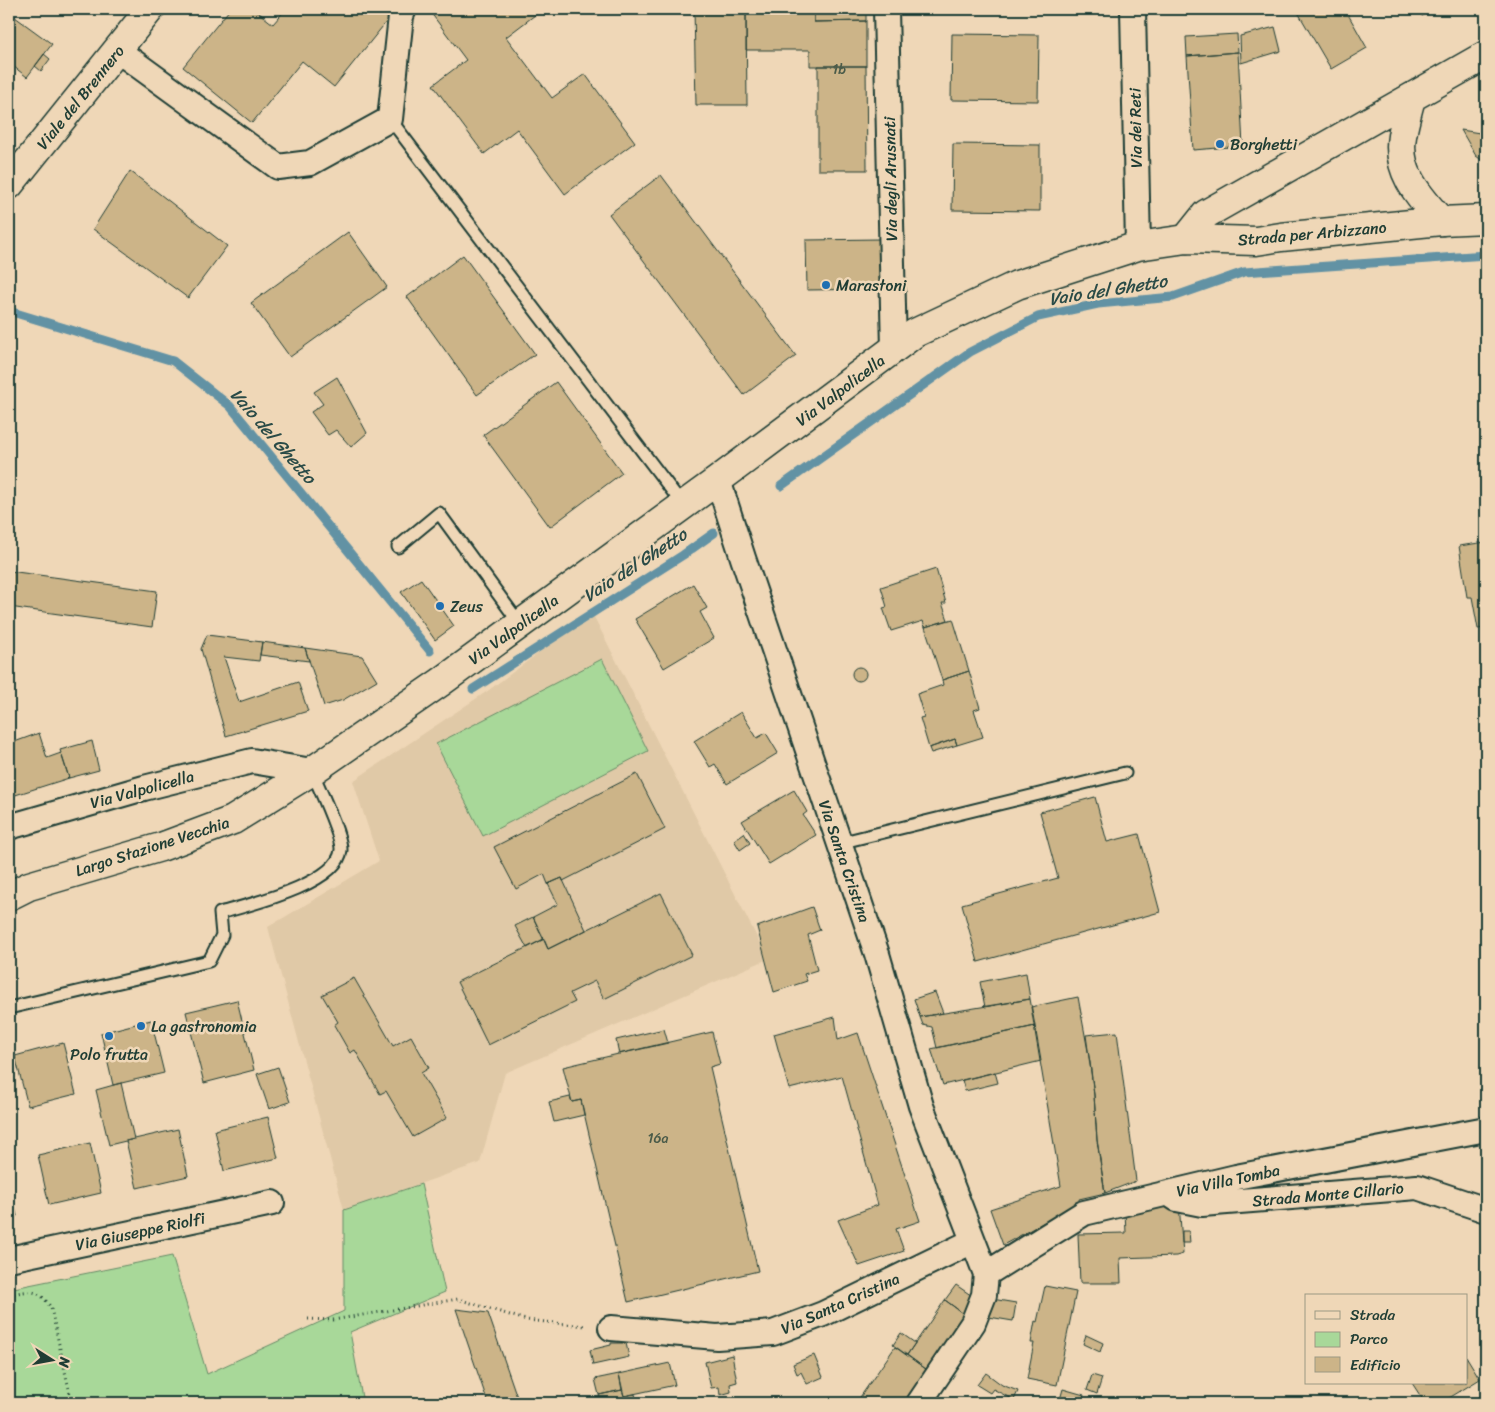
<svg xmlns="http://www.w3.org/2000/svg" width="1495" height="1412" font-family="Sriracha,sans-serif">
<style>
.built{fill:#e0c9a7}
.green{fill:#a8d899;stroke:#648a66}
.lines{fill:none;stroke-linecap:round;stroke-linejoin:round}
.stream{stroke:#6292a4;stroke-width:9}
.building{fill:#ccb488;stroke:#1f3d34}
.service-casing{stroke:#1f3d34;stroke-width:15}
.minor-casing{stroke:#1f3d34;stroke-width:28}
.tertiary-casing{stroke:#1f3d34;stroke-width:31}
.secondary-casing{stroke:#1f3d34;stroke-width:31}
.primary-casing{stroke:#1f3d34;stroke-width:31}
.path{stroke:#1f3d34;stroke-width:3;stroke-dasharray:1 4;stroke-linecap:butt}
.service{stroke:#efd7b7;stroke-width:11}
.minor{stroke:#efd7b7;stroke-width:24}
.tertiary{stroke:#efd7b7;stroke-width:28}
.secondary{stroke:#efd7b7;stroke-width:28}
.primary{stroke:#efd7b7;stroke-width:28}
.poi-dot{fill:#1f6fb2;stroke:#efd7b7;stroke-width:2}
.labels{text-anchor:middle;stroke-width:5;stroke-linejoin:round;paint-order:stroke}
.number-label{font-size:14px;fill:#4a5b49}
.street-label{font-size:16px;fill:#1f3d34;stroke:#efd7b7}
.poi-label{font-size:16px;fill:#1f3d34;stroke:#efd7b7;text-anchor:start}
.water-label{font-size:18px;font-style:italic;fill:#2a4b47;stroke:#efd7b7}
</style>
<rect width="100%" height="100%" fill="#efd7b7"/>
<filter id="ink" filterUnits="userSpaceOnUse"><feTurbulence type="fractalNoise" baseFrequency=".02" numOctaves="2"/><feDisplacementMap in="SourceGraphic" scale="10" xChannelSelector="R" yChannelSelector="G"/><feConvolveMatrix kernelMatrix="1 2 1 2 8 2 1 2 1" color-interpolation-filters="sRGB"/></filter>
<g filter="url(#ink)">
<path class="built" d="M592 613 768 959 505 1073 480 1163 344 1210 268 927 379 861 353 781 489 690Z"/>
<path class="green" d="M602 659 648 751 483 836 436 744Z
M421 1184 445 1292 350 1332 363 1403H9V1289L172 1256 207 1374 344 1311V1210Z"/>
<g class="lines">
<path class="stream" d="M9 311 173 361 230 406 430 651
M781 486 970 352 1038 317 1098 304 1173 297 1244 272 1486 255
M473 689 683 555 714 533"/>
</g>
<path class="building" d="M230 9H254L273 24 286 9H381L391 16 334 87 302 61 252 123 183 67Z
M428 9H537L539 12 506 37 552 98 585 74 635 142 565 194 517 129 484 154 433 85 466 60Z
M694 9H746L747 105H696Z
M746 9H814V22L866 21V66H810V50H746Z
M814 9H866V21L814 22Z
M1296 9H1345L1367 48 1331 69Z
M1418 9H1435L1422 16Z
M9 12 15 17 9 26Z
M15 17 52 44 27 77 9 63V26Z
M1275 27 1281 51 1241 63 1240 36Z
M952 34 1039 35 1038 101 951 100Z
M1237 34 1238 52 1187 56 1186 37Z
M1238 52 1243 146 1193 150 1187 56Z
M44 54 50 59 41 71 35 66Z
M818 66H866L867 170H818Z
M1461 130 1486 134V163L1476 156Z
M953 144 1040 145V211L952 210Z
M130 171 227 246 188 298 93 229Z
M661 175 796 356 744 395 609 214Z
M348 232 387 287 290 357 251 303Z
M880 239V289L807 290 806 240Z
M463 255 535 354 477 395 407 297Z
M337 377 367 433 351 447 336 430 328 435 311 412 323 404 314 392Z
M556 382 622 473 550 527 483 435Z
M1486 542V628L1478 629 1472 597H1467L1459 546Z
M936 569 946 603H942L948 620 925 627 923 621 891 631 883 608 887 607 881 587Z
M9 571 157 591 152 627 9 607Z
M421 579 454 626 435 640 401 592Z
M693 584 707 608 700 612 714 638 664 668 635 619Z
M953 619 969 671 942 680 925 627Z
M207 635 262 642 259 661 224 657 239 702 298 682 308 711 226 736 201 649Z
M262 642 305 648 309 661 260 655Z
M305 648 362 656 377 680 343 700 324 706Z
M852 674a7 7 0 1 1 14 0a7 7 0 1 1-14 0Z
M969 671 980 708 974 710 983 737 957 745 955 739 929 748 920 718 924 717 917 694 943 685 942 680Z
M741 712 757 738 766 733 778 753 727 784 715 764 710 767 694 741Z
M39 733 47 758 61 753 69 778 9 797V744Z
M955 739 957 745 931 753 929 748Z
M92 741 99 770 69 778 60 750Z
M637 774 665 829 563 881 562 878 548 884 544 874 516 889 494 847Z
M794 790 807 812 803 815 816 835 769 864 742 821Z
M1095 797 1107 842 1139 834 1160 912 978 962 962 904 1058 878 1040 812Z
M744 833 750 843 740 850 734 840Z
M562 878 586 930 548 949 533 917 558 904 548 884Z
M661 893 692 955 604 999 595 981 570 993 575 1002 488 1045 457 982 544 939 548 949Z
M812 907 820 930 808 935 817 970 804 974 807 981 774 992 757 927Z
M533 917 544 939 527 948 515 926Z
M1026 973 1030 999 985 1007 980 982Z
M354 978 393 1046 411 1036 429 1068 421 1073 447 1118 413 1137 386 1091 380 1094 355 1050 350 1053 334 1025 338 1022 322 995Z
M935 992 943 1013 920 1017 914 999Z
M1078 997 1090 1062 1094 1095 1097 1140 1105 1193 1079 1199 1080 1204 1070 1208 1003 1245 990 1209 1061 1186 1031 1007Z
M1030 999 1035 1026 937 1048 932 1027 923 1025 920 1017Z
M237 1000 254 1070 204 1083 186 1012Z
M835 1017 838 1040 858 1033 920 1221 896 1229 904 1251 859 1266 838 1220 878 1205 842 1076 789 1089 774 1034Z
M151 1020 164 1073 113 1085 101 1033Z
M1035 1026 1041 1061 943 1085 931 1049Z
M664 1029 668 1043 619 1054 616 1040Z
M712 1032 720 1064 710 1067 758 1271 628 1302 581 1100 572 1102 563 1067Z
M1117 1032 1136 1181 1105 1193 1097 1140 1094 1095 1086 1035Z
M63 1043 76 1094 28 1106 15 1056Z
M278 1067 290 1102 269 1109 257 1074Z
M995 1072 998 1083 965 1091 962 1080Z
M121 1083 134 1139 109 1145 96 1090Z
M570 1097 572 1102 581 1100 584 1115 554 1122 549 1102Z
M268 1117 278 1158 224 1171 215 1130Z
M178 1129 188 1176 137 1188 126 1141Z
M90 1143 101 1193 49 1205 38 1155Z
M9 1183 17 1216 9 1218Z
M1179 1204 1183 1254 1176 1256 1120 1258 1121 1283H1080L1078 1234 1126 1233 1125 1211Z
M1182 1231H1189L1190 1243H1182Z
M956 1285 978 1300 969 1318 945 1300Z
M1045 1286 1076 1292 1057 1385 1027 1379 1034 1343H1031L1035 1321 1037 1322Z
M992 1299 1016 1303 1013 1321 989 1317Z
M945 1300 969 1318 930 1372 907 1355Z
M456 1309 488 1313 519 1403H488Z
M901 1333 915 1343 907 1355 893 1345Z
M1086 1335 1103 1343 1100 1352 1083 1344Z
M611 1343H626L629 1357 593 1365 590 1350 611 1345Z
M895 1347 930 1372 908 1403H856Z
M732 1355 737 1382 730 1384 731 1392 720 1395 719 1387 711 1388 705 1362Z
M814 1355 823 1377 807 1384 801 1372 797 1374 793 1364Z
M1466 1356 1480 1379 1441 1403H1425L1412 1383H1466Z
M670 1363 675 1385 624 1396 619 1374Z
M986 1373 1002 1385 1018 1391 1014 1400 993 1389 990 1393 977 1385Z
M619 1374 622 1390 599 1395 595 1379Z
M1092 1375 1102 1378 1097 1394 1087 1390Z
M1063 1389 1084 1395 1083 1398 1090 1401V1403H1059Z
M622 1390 624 1396 635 1394 637 1403H601L599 1395Z"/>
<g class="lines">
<g class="service-casing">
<path id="service" d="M390 119 683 505
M398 547 439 513 520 624
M839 843 1125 773
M9 1008 209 961 222 935 220 913C248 905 338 884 341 850 342 836 318 786 312 771"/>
</g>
<g class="minor-casing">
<path id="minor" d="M886 9 894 349
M1133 9 1138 246
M117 50 278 167 310 163 390 119 401 16 404 9
M718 480 743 558 877 954 921 1106 986 1274 984 1295 973 1323 919 1403
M9 827 144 788 252 761 312 771
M1168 1193 1177 1199 1202 1204 1417 1187 1486 1210
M9 1259 272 1203
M986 1274 1084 1213 1236 1177 1486 1129
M611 1328 717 1337 773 1333 823 1314 973 1241"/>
</g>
<g class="tertiary-casing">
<path id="tertiary" d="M1411 98C1408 110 1404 123 1402 136 1396 172 1419 196 1441 221
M1186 239 1206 214 1486 55"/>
</g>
<g class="secondary-casing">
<path id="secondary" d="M9 896 29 886 161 847 233 820 312 771 441 682 718 480 915 333 1017 285 1138 246 1186 239 1256 241 1281 237 1441 221 1486 219"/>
</g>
<g class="primary-casing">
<path id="primary" d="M9 185 150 9"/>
</g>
<path class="path" d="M9 1295C29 1290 39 1288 51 1308L72 1403
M308 1319 333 1320 458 1299 526 1320 586 1326"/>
<use href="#service" class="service"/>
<use href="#minor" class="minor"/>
<use href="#tertiary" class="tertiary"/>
<use href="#secondary" class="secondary"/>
<use href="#primary" class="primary"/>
</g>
</g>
<g class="poi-dot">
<circle cx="1220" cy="144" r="5"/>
<circle cx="826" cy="285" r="5"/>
<circle cx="440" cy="606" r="5"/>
<circle cx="141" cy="1026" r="5"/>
<circle cx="109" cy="1036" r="5"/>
</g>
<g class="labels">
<g class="number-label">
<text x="839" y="74">1b</text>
<text x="658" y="1143">16a</text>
</g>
<g class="street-label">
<text transform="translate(80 97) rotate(-51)" y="6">Viale del Brennero</text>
<text transform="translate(1135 128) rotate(-91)" y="6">Via dei Reti</text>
<text transform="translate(890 179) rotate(-91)" y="6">Via degli Arusnati</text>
<text transform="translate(1312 233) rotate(-5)" y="6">Strada per Arbizzano</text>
<text transform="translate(840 390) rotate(-37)" y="6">Via Valpolicella</text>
<text transform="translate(513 629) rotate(-36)" y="6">Via Valpolicella</text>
<text transform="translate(142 789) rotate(-15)" y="6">Via Valpolicella</text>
<text transform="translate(152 846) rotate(-18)" y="6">Largo Stazione Vecchia</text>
<text transform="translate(845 861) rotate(71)" y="6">Via Santa Cristina</text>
<text transform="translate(1228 1180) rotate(-12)" y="6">Via Villa Tomba</text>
<text transform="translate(1328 1194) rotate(-5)" y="6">Strada Monte Cillario</text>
<text transform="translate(140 1231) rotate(-12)" y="6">Via Giuseppe Riolfi</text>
<text transform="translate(840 1303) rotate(-24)" y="6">Via Santa Cristina</text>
</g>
<g class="poi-label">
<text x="1230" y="150">Borghetti</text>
<text x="836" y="291">Marastoni</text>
<text x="450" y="612">Zeus</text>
<text x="151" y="1032">La gastronomia</text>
<text x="109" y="1060" text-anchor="middle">Polo frutta</text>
</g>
<g class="water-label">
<text transform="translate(1108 290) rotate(-9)" y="6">Vaio del Ghetto</text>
<text transform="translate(273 436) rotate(49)" y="6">Vaio del Ghetto</text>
<text transform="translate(635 565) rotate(-33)" y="6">Vaio del Ghetto</text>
</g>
</g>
<rect width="1495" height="1412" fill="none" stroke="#efd7b7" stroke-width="30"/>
<rect x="15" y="15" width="1465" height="1382" fill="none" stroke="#1f3d34" stroke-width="2" filter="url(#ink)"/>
<rect x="1305" y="1294" width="162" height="90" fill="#efd7b7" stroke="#9c9983"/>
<rect x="1315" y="1311" width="25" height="8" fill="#efd7b7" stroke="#9c9983"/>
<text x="1350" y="1320" font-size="15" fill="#1f3d34">Strada</text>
<rect x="1315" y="1332" width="25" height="15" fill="#a8d899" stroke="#9c9983"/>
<text x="1350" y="1344" font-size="15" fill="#1f3d34">Parco</text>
<rect x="1315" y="1357" width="25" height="15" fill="#ccb488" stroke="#9c9983"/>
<text x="1350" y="1370" font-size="15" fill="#1f3d34">Edificio</text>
<g transform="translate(52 1360) rotate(101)" stroke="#efd7b7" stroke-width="4" paint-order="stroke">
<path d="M0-4L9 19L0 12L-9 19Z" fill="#1f3d34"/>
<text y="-8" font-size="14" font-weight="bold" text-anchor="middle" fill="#1f3d34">N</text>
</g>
</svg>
